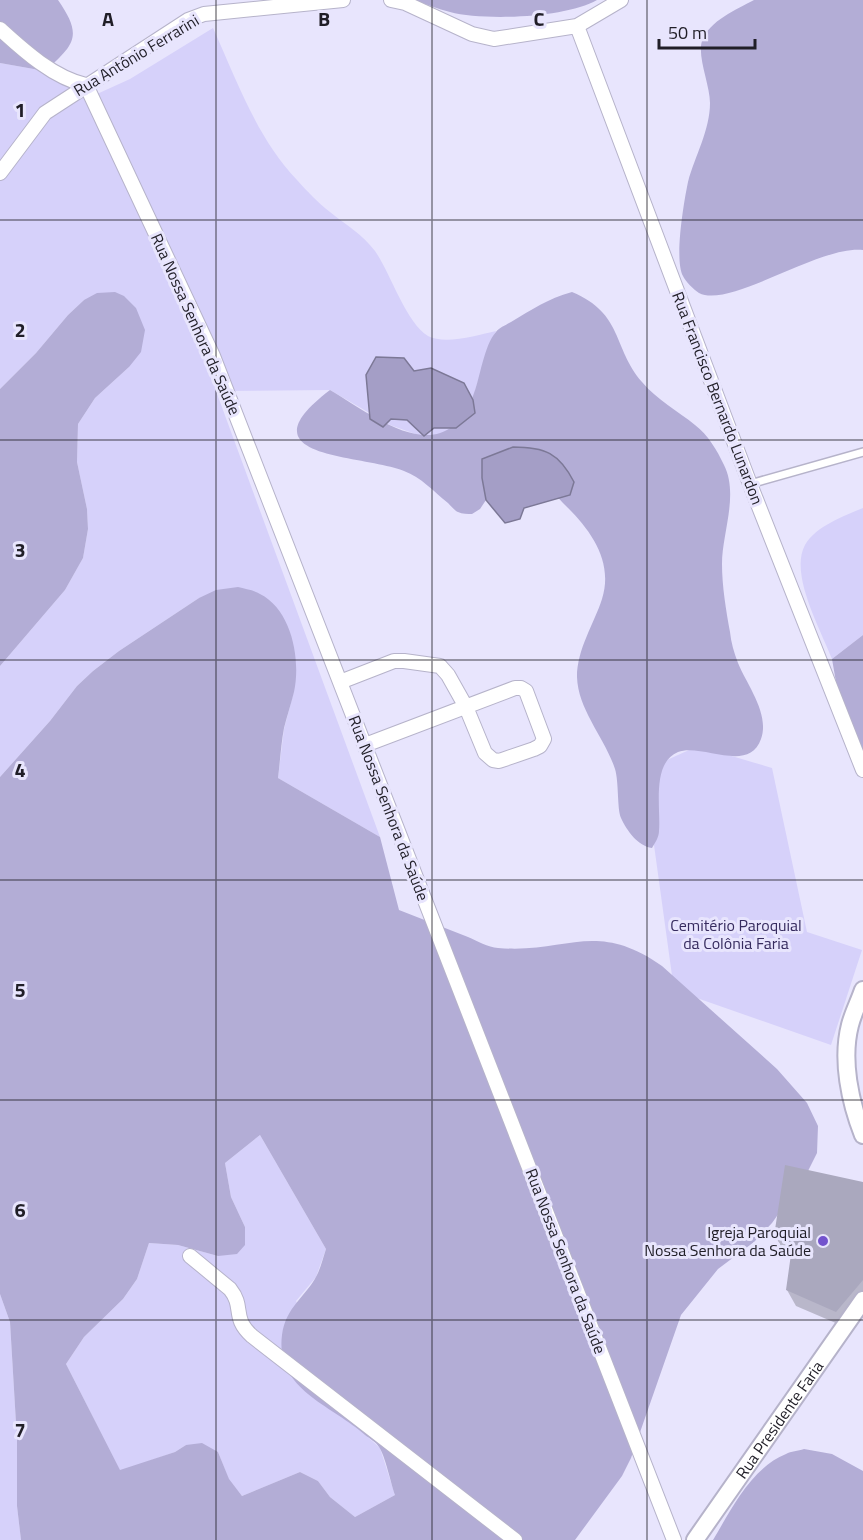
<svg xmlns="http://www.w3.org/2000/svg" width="863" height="1540" font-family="'Titillium Web',sans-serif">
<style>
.green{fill:#d6d1fa}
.forest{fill:#b3add6;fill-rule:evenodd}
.water{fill:#a49ec6;stroke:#7c7896;stroke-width:1.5}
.shadow{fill:#0003;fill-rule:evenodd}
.building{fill:#aaa8be}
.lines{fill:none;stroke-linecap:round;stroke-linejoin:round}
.service-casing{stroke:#b6b3ca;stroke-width:10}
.minor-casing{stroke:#b6b3ca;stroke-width:16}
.tertiary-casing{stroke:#b6b3ca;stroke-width:20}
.service{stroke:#fff;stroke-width:7}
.minor{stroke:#fff;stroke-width:14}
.tertiary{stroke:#fff;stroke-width:16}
.grid{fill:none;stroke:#201e27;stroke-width:1.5;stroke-opacity:0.55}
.poi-dot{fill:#7353cd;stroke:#e8e5fd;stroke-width:2}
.labels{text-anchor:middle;stroke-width:6;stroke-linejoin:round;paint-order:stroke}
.street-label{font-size:16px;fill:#201e27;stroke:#e8e5fd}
.park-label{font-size:16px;fill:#372c5f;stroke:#e8e5fd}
.poi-label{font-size:16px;fill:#201e27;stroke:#e8e5fd;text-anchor:end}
.grid-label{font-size:20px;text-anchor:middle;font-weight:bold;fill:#201e27;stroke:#e8e5fd;stroke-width:6;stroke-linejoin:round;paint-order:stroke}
</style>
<rect width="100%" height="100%" fill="#e8e5fd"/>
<path class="green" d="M213 28C237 81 257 138 297 180 307 191 318 203 330 212 346 225 362 234 375 251 390 272 406 323 428 336 445 345 478 335 496 331L487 351 473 398 457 425 443 434 421 436 390 425 330 390 216 391 380 837 278 778 284 729 294 691 199 598 119 651 93 671 77 686 50 721 0 777V666L65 590 83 558 88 529 87 509 77 462 78 424 95 398 129 367 84 300 68 315 36 353 0 389V63L45 71 97 94 130 79Z
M863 508V635L832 659C821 630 789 574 805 545 816 526 844 516 863 508Z
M698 746 772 768 807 932 862 950 831 1045 674 990 646 787 658 764Z
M260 1135 326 1249 316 1277 296 1301 354 1425 380 1448 395 1495 355 1517 330 1497 318 1481 300 1472 242 1496 229 1480 218 1452 186 1445 175 1452 120 1471 66 1364 84 1337 123 1299 137 1279 149 1243 178 1245 218 1256 245 1227 231 1197 225 1163Z
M0 1294 10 1322 17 1440V1506L21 1540H0Z"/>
<path class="forest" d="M0 0H58C83 36 75 44 45 71L0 63Z
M414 0H597C566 18 484 21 450 12 438 9 426 4 414 0Z
M754 0H863V250C819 245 730 309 699 293 694 290 685 281 683 276 674 260 684 201 688 182 695 156 710 130 710 103 710 85 697 57 702 41 709 21 737 9 754 0Z
M115 292 124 296 136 308 145 330 141 352 129 367 95 398 78 424 77 462 87 509 88 529 83 558 65 590 0 666V389L36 353 68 315 84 300 97 293Z
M572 292C624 314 612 347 642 382 657 400 678 411 695 425 708 435 717 450 724 465 739 495 722 533 722 564 722 586 726 610 730 632 731 642 734 653 738 663 747 685 770 714 761 739 749 774 702 743 678 752 651 763 661 809 659 831 659 837 655 843 652 848 638 846 627 831 621 818 617 809 619 782 615 769 605 738 578 710 577 677 577 649 594 624 602 599 614 561 590 529 564 504 559 499 553 491 547 489 533 483 513 484 498 482L480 509 472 514C468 514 462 514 458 512 455 511 451 506 448 503 434 492 421 477 404 471 363 454 238 460 330 390 376 417 443 473 473 396 480 379 484 345 496 332 499 328 506 325 511 322 533 309 547 299 572 292Z
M238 587C245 589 254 590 260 594 292 610 301 660 294 692 291 704 287 716 284 728 281 744 280 762 278 778L380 837 399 910C422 919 445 928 468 937 477 941 488 947 498 948 567 954 595 919 662 966L777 1069 807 1103 818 1126 817 1153 806 1175 772 1223 754 1242 718 1269 681 1315 631 1458 622 1476 575 1540H21L17 1506V1440L10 1322 0 1294V777L50 721 77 686 93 671 119 651 199 598 216 590ZM260 1135 326 1249C323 1258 321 1267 317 1275 306 1297 286 1306 282 1335 275 1390 332 1405 365 1435 370 1439 376 1442 379 1447 385 1455 391 1484 395 1495L355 1517 330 1497 318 1481 300 1472 242 1496 229 1479 218 1452 202 1443 186 1445 175 1452 120 1470 66 1364 84 1337 123 1299 137 1279 149 1243 178 1245 218 1256 237 1254 245 1245V1227L231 1197 225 1163Z
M863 635V765L836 682 832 659Z
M804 1449 832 1454 863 1471V1540H713C731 1510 751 1468 786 1454 791 1451 798 1451 804 1449Z"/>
<path class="water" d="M376 357 404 358 414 371 431 368 464 383 473 400 475 413 456 428H434L424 436 407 420 391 419 383 427 370 419 366 375Z
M513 447C545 447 559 453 574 482L570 495 524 508 520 519 505 523 486 500 482 478V459Z"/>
<path class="shadow" d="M863 1183V1305L845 1327 796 1306 787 1290 792 1256 784 1251 775 1236ZM783 1240 798 1252 783 1243Z"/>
<path class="building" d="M785 1165 863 1182V1280L836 1312 786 1290 792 1247 774 1236Z"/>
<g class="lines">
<g class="service-casing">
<path id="service" d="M750 484 863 452"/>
</g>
<g class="minor-casing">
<path id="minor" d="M391 0 405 3 472 34 494 39 577 26 621 0
M577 26 750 484 863 770
M0 29C24 51 54 78 86 85L213 356 674 1540
M0 173 45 113 188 20 204 14 343 0
M340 682 394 661H404L440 666 448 675 466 707 485 753 493 760 499 761 534 749 540 746 544 739 526 691 521 688H515L365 745
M190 1256 230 1289C245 1308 231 1317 252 1336L515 1540"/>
</g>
<g class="tertiary-casing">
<g id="tertiary">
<path d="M863 990C859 1002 853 1013 850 1025 841 1060 850 1102 863 1135"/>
<path id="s1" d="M695 1540 863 1300"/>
</g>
</g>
<use href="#service" class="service"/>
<use href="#minor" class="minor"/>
<use href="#tertiary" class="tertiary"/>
</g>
<path class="grid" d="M216 0V1540M432 0V1540M647 0V1540M0 220H863M0 440H863M0 660H863M0 880H863M0 1100H863M0 1320H863"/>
<circle class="poi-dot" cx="823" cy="1241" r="6"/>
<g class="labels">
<g class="street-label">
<text transform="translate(136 55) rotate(-31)" y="6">Rua Antônio Ferrarini</text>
<text transform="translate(196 324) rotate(66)" y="6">Rua Nossa Senhora da Saúde</text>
<text transform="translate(718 398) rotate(69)" y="6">Rua Francisco Bernardo Lunardon</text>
<text transform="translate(389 808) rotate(69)" y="6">Rua Nossa Senhora da Saúde</text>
<text transform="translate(566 1261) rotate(69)" y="6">Rua Nossa Senhora da Saúde</text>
<text dy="6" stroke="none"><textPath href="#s1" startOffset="147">Rua Presidente Faria</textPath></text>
</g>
<g class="park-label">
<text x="736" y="931">Cemitério Paroquial<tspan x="736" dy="18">da Colônia Faria</tspan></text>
</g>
<g class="poi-label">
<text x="811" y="1238">Igreja Paroquial<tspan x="811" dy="18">Nossa Senhora da Saúde</tspan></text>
</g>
</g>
<g class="grid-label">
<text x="108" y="26">A</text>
<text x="324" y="26">B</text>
<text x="539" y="26">C</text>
<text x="20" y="117">1</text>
<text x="20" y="337">2</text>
<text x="20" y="557">3</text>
<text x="20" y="777">4</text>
<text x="20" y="997">5</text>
<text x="20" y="1217">6</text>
<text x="20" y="1437">7</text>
</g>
<path d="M659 39v9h96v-9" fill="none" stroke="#201e27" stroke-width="3"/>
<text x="668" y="39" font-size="18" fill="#201e27" stroke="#e8e5fd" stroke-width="4.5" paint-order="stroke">50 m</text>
</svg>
